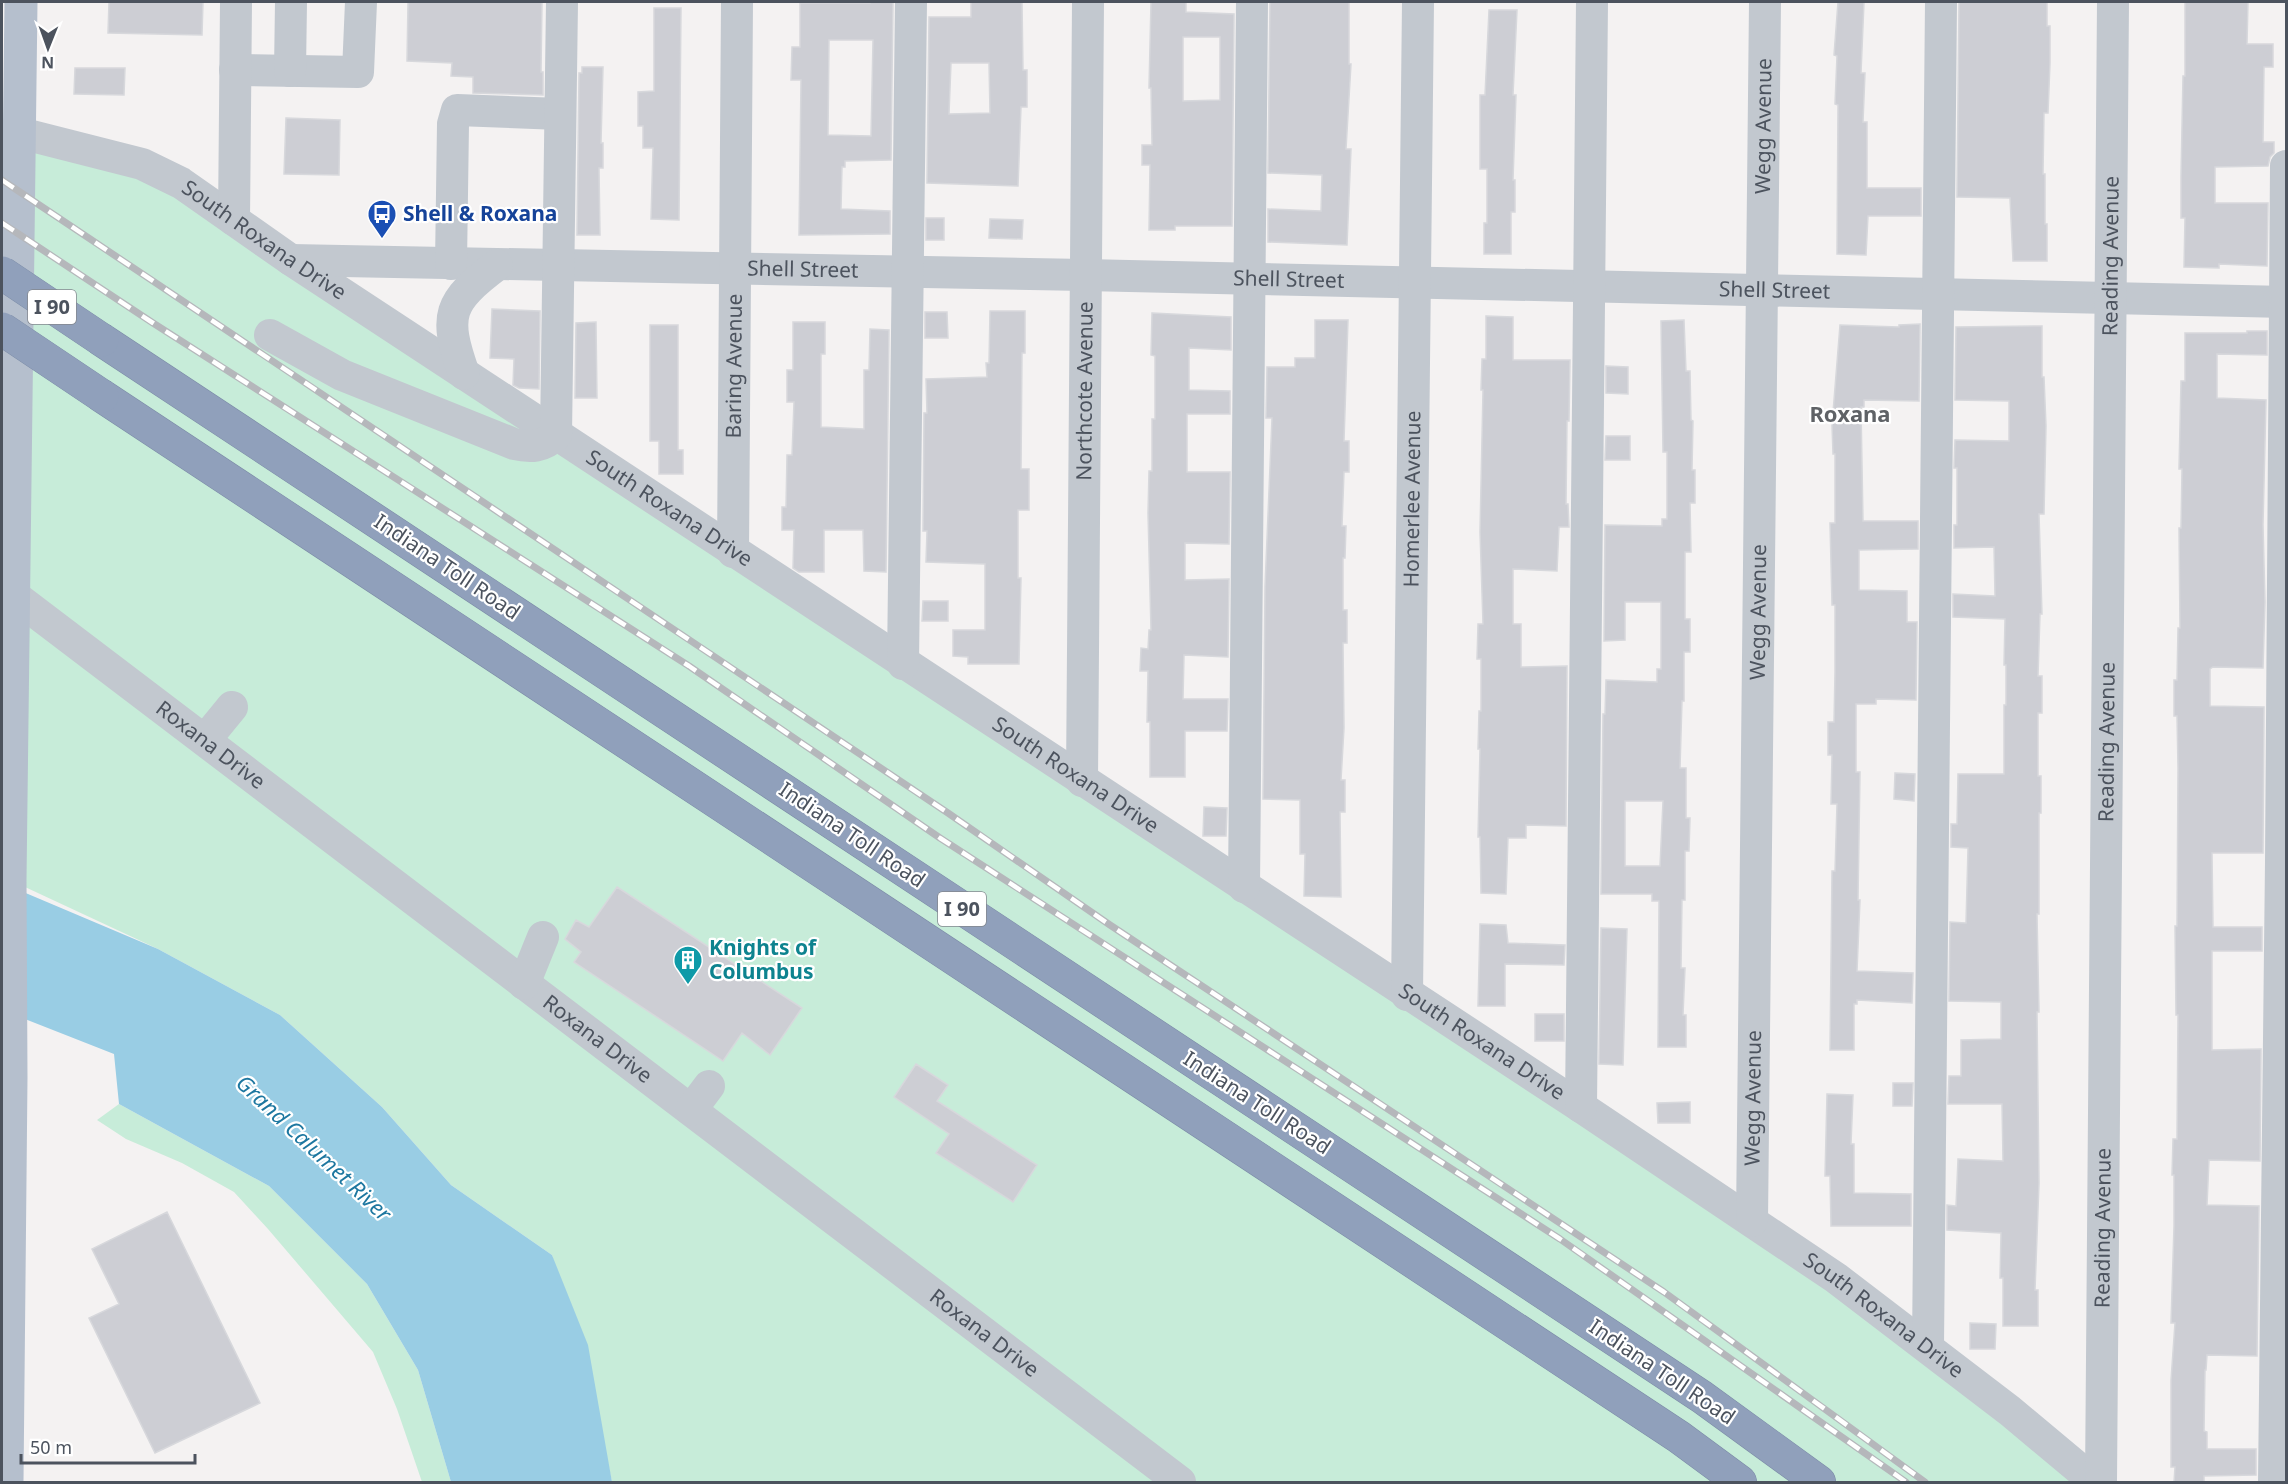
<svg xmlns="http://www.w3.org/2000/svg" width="2288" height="1484" font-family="'Noto Sans',sans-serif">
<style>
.green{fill:#c7ecd9}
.water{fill:#99cde4}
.building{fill:#cdced4;stroke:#d7d8dc;stroke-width:1.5;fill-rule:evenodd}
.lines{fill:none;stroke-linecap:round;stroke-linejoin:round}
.highway-casing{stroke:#7b8ba6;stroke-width:34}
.minor{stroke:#c2c8cf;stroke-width:32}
.major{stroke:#b5bfcd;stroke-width:33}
.highway{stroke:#90a0bb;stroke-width:33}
.rail-casing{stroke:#b5b7bb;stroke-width:7}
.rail{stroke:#fff;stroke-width:4.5;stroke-dasharray:14;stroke-linecap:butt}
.highway-bridge-casing{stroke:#7b8ba6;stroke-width:34;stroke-linecap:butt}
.highway-bridge{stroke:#90a0bb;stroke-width:33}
.labels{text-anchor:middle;stroke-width:4.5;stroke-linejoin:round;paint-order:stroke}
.shield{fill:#fff;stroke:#82878e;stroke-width:1.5}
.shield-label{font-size:20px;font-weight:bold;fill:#4c535e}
.street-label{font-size:21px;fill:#4c535e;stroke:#fff}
.transit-label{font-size:21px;font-weight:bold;fill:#164399;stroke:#fff;text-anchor:start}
.culture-label{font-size:21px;font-weight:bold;fill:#0d838f;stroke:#fff;text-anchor:start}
.neighbourhood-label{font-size:22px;font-weight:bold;fill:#5f6266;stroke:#fff}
.water-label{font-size:22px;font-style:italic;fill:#1d77a0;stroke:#fff}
</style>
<rect width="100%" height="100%" fill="#f4f2f2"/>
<path class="green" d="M20 133 142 164 1581 1107 2095 1482H612L603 1439 552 1255 451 1185 382 1107 280 1015 158 949 10 880Z
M119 1104 269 1186 367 1284 418 1370 451 1482H422L397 1409 373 1352 268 1229 234 1192 182 1163 126 1139 97 1120Z"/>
<path class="water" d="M2 883 158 949 280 1015 382 1107 451 1185 552 1255 588 1345 612 1482H451L418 1370 367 1284 269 1186 119 1104 114 1054 2 1010Z"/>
<path class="building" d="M109 2H203L202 35 108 33Z
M408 2H542L541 72H543V95L473 93V77L451 76 452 63 407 61Z
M870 2H893L891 160 845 161V167H842L841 209 890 211V234L799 235 801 80H791L792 47H800V3H870ZM829 40H873L871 136 828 135Z
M971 2H1022L1023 70H1027V107H1021L1018 186 927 183 929 17H971ZM951 63H989L990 113 949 114Z
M1151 2H1186V12L1234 14 1232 226H1175V230H1149L1150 165H1142V145H1152L1151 88H1149ZM1183 37H1220V100L1183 101Z
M1270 2H1349V64H1351L1346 149H1351L1347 245 1268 242V209L1321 211 1322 175 1268 173Z
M1838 2H1864L1861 73H1865L1863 122H1867V188H1921V216H1868L1866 255 1837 254 1838 105 1835 104 1837 56 1834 55Z
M1959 2H2047V26H2050V63L2048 113H2044L2043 174H2045V224H2047V261H2013L2010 198 1957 197Z
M2185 2H2248L2247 44H2273V67H2264L2263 142H2274V153L2270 157 2268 166 2215 167V203H2268L2267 266 2219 264V268L2184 267 2185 218H2181V176L2183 76H2185Z
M654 8H681L679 220 651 219 653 148H643V126H638V92L654 91Z
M1489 10H1517L1513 95H1516L1513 180H1515V212H1511V254H1484V223H1487V169H1480V95H1485Z
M582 67H603L601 143H603V168H599L600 235H577L579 73H582Z
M75 68H125L124 95 74 94Z
M286 118 340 120 339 175 284 174Z
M926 218H944V240H926Z
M990 219 1023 220 1022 239 989 238Z
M492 309 540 311 539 389 519 388 513 385 514 359 490 358Z
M990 311H1025V353H1022L1021 469H1029V510H1018V578H1021L1019 664H968V657L953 656V630H985V564L926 562 927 531H923L924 413H927L926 379 987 377 986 363H989Z
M925 312H947L948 338H925Z
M1152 313 1231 317V350L1189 348V390L1230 391V414H1187V472H1230L1229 544 1185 543V580L1229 579 1228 657 1184 655 1183 699H1228L1227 731H1185V777H1150V722H1147L1148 671H1140L1141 648 1148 649 1149 630H1151L1148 513 1149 471H1152V419H1155V356L1151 355Z
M1486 316 1513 317V360H1570L1569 421H1567L1566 504H1568L1569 527H1559L1557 571 1513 569V624H1521V667L1567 666 1566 826 1526 825V838H1508L1506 894 1481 893 1480 837H1478L1480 749H1478L1479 711H1481V659H1477L1478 624H1483L1480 532 1483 390H1481L1482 359H1486Z
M1315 320H1348L1344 441H1349V472H1344L1342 526H1346L1345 558H1343V610H1347V643H1343L1344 728 1341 780H1345V812H1340L1341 897 1304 896 1305 854H1300V800L1263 799 1265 587 1272 418H1266L1267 367H1295V358H1315Z
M1684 320 1686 371H1690L1691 420 1693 421 1692 470H1695V503H1690L1691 552H1685V619H1690V652H1684V701H1682L1680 768H1686V818H1690L1689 851H1685V900H1682L1681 968H1685L1683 1015H1686V1047H1658L1659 901H1652V894H1601L1603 714H1605L1606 680 1657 682V669H1661V602H1625V640L1604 641 1605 525 1662 526V519H1667V452H1663L1661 321ZM1625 801H1663L1660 866H1625Z
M596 322 597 398H575L576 323Z
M793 322H825V354H821V427L864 429V370H869L870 329 889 330 886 572 864 571 863 530H824V572H799L793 568 794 530H782V507H786L787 455H792L794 402H787V370H793Z
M1920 324 1919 401 1864 400V407H1861L1863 521H1918V549L1859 550V590L1907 591V622H1917L1916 700 1876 699V704H1856V772H1860L1858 900H1860L1857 971 1913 973 1912 1003 1857 1000V1004H1854V1050H1830L1832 871H1835L1837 804H1831L1832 755H1828V722H1834L1835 672V605H1832L1830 523H1835V454H1833L1832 425 1840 325 1899 327V325Z
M650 325H678V450H683V474H659V441H650Z
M2042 326V377H2044L2046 426 2044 514H2039L2042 614H2040L2038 676H2042V713H2038V776H2041V813H2039V914H2037L2039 1012H2037L2039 1183 2035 1290H2038V1326H2003V1278H2000L2001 1233 1947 1230V1205L1956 1206 1958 1159 2003 1161 2002 1104H1948L1949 1076H1961V1040L2001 1039V1002L1949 1001 1950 922 1966 923 1968 848 1951 847V824H1957L1958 774H2004V705H2006V665H2004L2005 619 1953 617V594L1995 596 1994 547 1954 548V525H1957V468H1954L1955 440 2009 441V401L1955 400 1956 327Z
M2247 331H2267V355L2217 354V398L2266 400 2263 525 2265 602 2263 668 2213 667 2210 669V706L2264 707 2263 853H2212L2213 927H2262V951H2212V1050L2261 1049 2260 1161 2209 1160 2207 1205 2259 1206 2257 1356 2207 1355 2206 1370H2205L2204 1431 2207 1432V1449H2256V1475L2204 1476V1482H2174L2175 1467H2171V1380L2175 1323H2171L2174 1226V1175H2172L2173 1139H2177L2178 1015H2176L2175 926H2177L2178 768 2177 716H2174V680H2177L2178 628H2180L2179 528H2181L2182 469H2179L2181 381H2185V333H2247Z
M1606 366 1628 367V394L1606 393Z
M1606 436H1630V460H1605Z
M923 601H948V621H922Z
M1895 773 1915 774 1914 801 1894 799Z
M1204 807 1227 808 1226 836H1203Z
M617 887 802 1008 770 1055 742 1033 723 1061 574 962 581 952 565 939 576 920 589 927Z
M1480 924 1506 925 1508 943 1565 945 1564 965 1505 964V1006H1478Z
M1601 928 1627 929 1623 1065 1599 1064Z
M1535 1014H1564V1041H1535Z
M916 1064 948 1085 937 1101 1037 1165 1013 1202 936 1153 949 1134 894 1097Z
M1893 1083H1913L1912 1106H1893Z
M1827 1094 1853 1095 1851 1144H1854V1193L1911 1194V1226H1831L1830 1176H1825Z
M1690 1102V1123H1658L1657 1103Z
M167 1212 260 1403 155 1453 89 1318 119 1304 92 1249Z
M1970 1323 1996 1324 1995 1349H1970Z"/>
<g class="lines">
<g class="highway-casing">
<path id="highway" d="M102 340 1702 1397 1819 1482
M102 396 1679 1437 1740 1482"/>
</g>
<g class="minor">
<path d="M235 70 358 72 361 2"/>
<path d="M290 71 291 2"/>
<path id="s1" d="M20 133 142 164 181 183 291 260 1581 1107 1836 1278 2010 1411 2095 1482"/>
<path d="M234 220 236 2"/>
<path id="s2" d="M291 260 1085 275 2286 302"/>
<path d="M451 264 453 124 457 110 560 114"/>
<path d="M270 335 342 375 514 444C531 448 543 447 556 435L562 2"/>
<path d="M464 374C443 315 448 302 497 265"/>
<path id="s3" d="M733 552 737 2"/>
<path id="s4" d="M13 595 1180 1482"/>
<path d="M903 664 911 2"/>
<path d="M205 740 232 707"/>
<path id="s5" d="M1082 781 1088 2"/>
<path d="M1244 887 1252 2"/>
<path d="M524 984 543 937"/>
<path id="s6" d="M1407 995 1418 2"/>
<path d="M1581 1107 1592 2"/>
<path d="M691 1110 709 1086"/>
<path id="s7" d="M1752 1221 1765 2"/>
<path d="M1928 1346 1941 2"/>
<path id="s8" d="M2101 1482 2113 2"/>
<path d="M2274 1482 2281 862 2286 166"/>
</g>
<path class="major" d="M7 1482 11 1077 10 880 21 2"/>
<use href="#highway" class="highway"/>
<g class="rail-casing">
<path id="rail" d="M2 180 948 813 1110 925 1664 1292 1925 1482
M2 223 153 323 689 666 940 838 1560 1239 1906 1482"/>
</g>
<use href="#rail" class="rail"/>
<g class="highway-bridge-casing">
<path id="highway-bridge" d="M2 273 102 340
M2 329 102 396"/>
</g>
<use href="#highway-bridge" class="highway-bridge"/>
</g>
<defs>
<g id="bus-pin" transform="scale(1.5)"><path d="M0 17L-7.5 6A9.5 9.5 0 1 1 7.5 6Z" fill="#1a4fb4" stroke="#fff"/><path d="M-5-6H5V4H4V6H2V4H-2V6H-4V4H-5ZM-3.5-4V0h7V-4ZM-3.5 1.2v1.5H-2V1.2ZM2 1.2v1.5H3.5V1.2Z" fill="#fff"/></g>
<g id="building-pin" transform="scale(1.5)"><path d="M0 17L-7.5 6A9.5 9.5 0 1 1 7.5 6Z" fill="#0f9aa8" stroke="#fff"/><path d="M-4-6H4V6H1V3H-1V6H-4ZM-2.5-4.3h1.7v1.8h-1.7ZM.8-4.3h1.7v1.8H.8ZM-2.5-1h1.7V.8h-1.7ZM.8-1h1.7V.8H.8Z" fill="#fff"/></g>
</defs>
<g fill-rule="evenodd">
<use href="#bus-pin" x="382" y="214"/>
<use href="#building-pin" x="688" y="960"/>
</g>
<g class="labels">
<g class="shield">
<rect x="28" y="290" width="48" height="34" rx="4.5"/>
<rect x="938" y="892" width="48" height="34" rx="4.5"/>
</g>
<g class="shield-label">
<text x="52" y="314">I 90</text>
<text x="962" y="916">I 90</text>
</g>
<g class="street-label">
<text dy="7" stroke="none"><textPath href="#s7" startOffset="1095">Wegg Avenue</textPath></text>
<text dy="7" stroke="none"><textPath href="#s1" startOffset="270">South Roxana Drive</textPath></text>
<text dy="7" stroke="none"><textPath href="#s8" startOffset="1226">Reading Avenue</textPath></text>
<text dy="7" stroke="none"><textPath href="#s2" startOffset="512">Shell Street</textPath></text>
<text dy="7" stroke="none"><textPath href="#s2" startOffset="998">Shell Street</textPath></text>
<text dy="7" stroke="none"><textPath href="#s2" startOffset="1484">Shell Street</textPath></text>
<text dy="7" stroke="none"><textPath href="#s3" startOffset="186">Baring Avenue</textPath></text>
<text dy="7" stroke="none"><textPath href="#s5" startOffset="390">Northcote Avenue</textPath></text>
<text dy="7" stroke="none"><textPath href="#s6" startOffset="496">Homerlee Avenue</textPath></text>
<text dy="7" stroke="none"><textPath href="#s1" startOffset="756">South Roxana Drive</textPath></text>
<text transform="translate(447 567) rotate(34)" y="7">Indiana Toll Road</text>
<text dy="7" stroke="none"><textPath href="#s7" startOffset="609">Wegg Avenue</textPath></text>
<text dy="7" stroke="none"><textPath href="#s8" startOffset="740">Reading Avenue</textPath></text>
<text dy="7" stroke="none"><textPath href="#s4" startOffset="248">Roxana Drive</textPath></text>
<text dy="7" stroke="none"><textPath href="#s1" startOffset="1242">South Roxana Drive</textPath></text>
<text transform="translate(852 835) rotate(34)" y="7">Indiana Toll Road</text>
<text dy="7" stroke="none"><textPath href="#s4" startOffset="734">Roxana Drive</textPath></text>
<text dy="7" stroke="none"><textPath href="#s1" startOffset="1728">South Roxana Drive</textPath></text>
<text dy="7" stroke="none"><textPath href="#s7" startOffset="123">Wegg Avenue</textPath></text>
<text transform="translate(1257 1103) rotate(33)" y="7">Indiana Toll Road</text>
<text dy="7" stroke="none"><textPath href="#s8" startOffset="254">Reading Avenue</textPath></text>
<text dy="7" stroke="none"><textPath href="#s1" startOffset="2214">South Roxana Drive</textPath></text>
<text dy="7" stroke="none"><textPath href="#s4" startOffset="1220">Roxana Drive</textPath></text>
<text transform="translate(1662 1372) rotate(34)" y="7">Indiana Toll Road</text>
</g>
<g class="transit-label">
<text x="403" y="221">Shell &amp; Roxana</text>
</g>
<g class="culture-label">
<text x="709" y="955">Knights of<tspan x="709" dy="24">Columbus</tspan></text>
</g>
<g class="neighbourhood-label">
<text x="1850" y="422">Roxana</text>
</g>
<g class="water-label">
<text transform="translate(314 1148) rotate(43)" y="8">Grand Calumet River</text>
</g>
</g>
<rect width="2288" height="1484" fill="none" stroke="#4c535e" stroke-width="6"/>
<g transform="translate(48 48) rotate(181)" stroke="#ffffff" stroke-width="4.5" paint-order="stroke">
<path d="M0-4.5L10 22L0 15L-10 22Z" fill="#4c535e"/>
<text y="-9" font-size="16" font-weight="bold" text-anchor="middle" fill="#4c535e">N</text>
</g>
<path d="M21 1454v9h174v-9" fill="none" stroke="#4c535e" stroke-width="3"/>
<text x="30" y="1454" font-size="18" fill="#4c535e" stroke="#ffffff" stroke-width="4.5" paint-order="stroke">50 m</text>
</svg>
